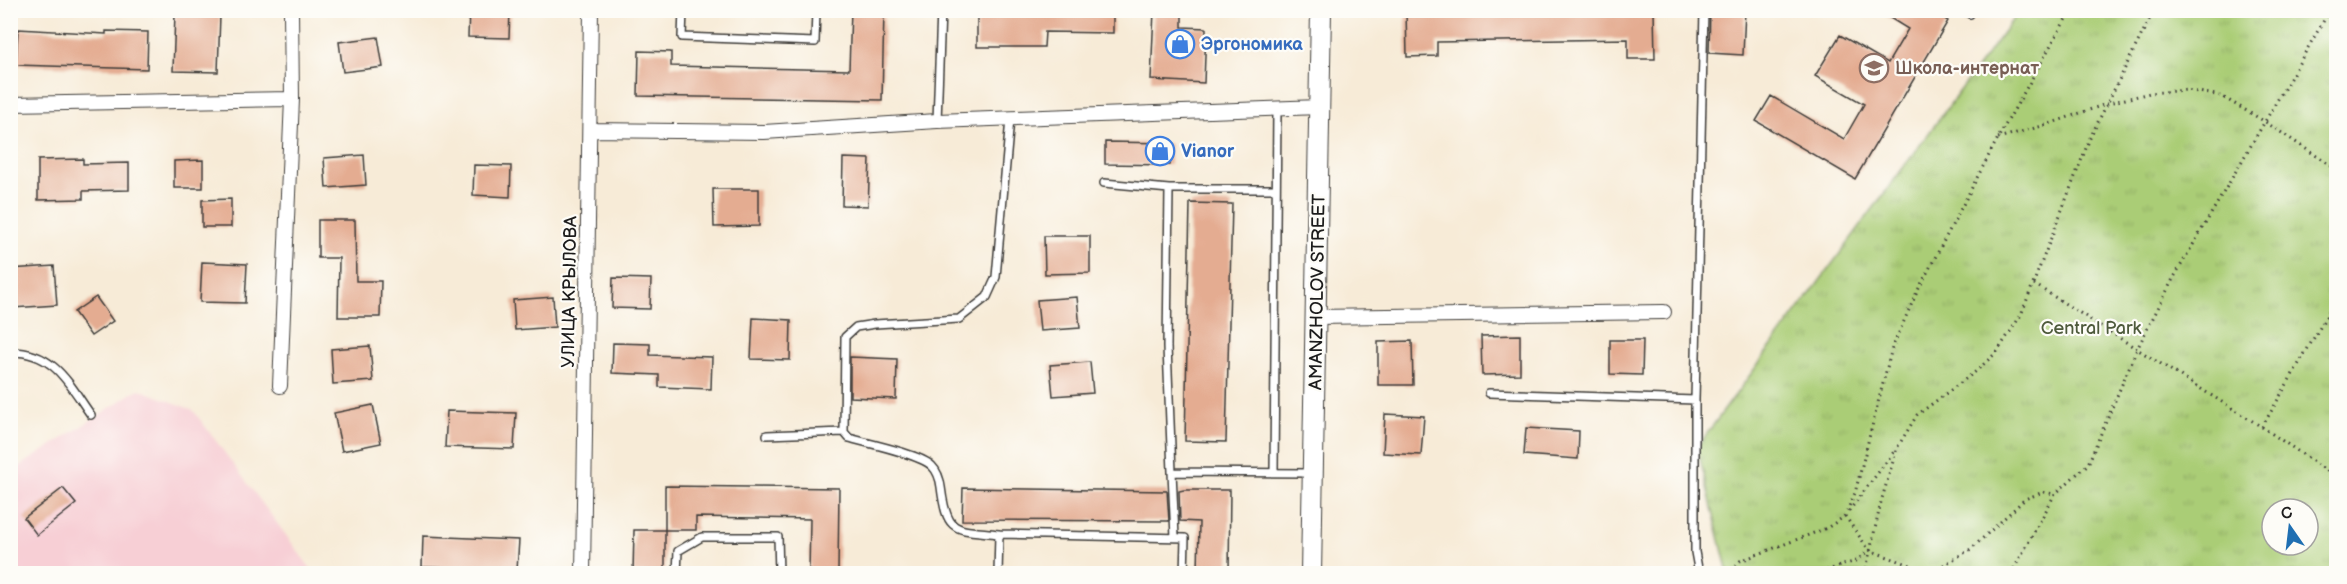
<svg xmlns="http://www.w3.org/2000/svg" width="2347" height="584" font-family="'Balsamiq Sans',sans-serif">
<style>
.built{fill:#f7cfd5}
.park{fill:url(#park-tufts);stroke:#637449;stroke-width:1.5;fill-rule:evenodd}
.building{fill:#e4ac91}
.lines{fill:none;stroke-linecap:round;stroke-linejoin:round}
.service-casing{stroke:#3d3b38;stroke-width:10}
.minor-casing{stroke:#3d3b38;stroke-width:16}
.secondary-casing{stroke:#3d3b38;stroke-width:22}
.path{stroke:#3d3b38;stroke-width:3;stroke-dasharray:1.5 4.5;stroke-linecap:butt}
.service{stroke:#fff;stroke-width:7}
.minor{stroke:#fff;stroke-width:14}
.secondary{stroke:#fff;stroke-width:20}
.labels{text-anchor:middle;stroke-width:4.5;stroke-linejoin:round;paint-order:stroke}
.shop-label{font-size:18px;font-weight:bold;fill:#366cbe;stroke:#fdfcf7;text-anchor:start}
.education-label{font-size:18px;font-weight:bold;fill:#785e54;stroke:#fdfcf7;text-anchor:start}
.street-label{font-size:18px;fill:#1c1c1c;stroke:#fdfcf7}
.park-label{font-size:18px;fill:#4e5a3c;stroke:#fdfcf7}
</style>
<defs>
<pattern id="park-tufts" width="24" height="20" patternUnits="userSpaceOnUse" patternTransform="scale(1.5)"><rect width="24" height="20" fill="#aacd76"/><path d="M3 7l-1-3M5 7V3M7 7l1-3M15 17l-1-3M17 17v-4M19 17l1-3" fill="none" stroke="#92af66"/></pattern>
</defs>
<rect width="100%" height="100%" fill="#fdfcf7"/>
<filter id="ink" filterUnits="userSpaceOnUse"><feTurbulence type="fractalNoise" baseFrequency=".0167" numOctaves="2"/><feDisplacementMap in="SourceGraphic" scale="12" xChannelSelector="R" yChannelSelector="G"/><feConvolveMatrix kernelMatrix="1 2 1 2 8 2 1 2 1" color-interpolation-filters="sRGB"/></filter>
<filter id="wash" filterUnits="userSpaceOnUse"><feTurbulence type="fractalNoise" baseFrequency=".008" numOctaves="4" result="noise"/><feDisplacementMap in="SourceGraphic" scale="24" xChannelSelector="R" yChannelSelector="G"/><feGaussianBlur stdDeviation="1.35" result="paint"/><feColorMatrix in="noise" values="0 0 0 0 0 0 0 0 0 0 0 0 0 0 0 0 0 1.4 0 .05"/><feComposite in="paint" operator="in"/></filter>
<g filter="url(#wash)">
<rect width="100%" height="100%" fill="#f7ebd7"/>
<path class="built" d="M139 389 193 410 314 573 11 574V472Z"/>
<path class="park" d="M2019 11H2336V573H1728L1697 447ZM2272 509H2308V545H2272Z"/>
<g id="blocks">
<path class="building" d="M469 10H510L509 38 468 37Z
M851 10H884L882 100 638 96 639 51 671 52V66L849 70Z
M1045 10H1113V33L1045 32 1044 47H977V12H1045Z
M1154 10H1182V27L1206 28 1204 83 1151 80Z
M1406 10H1654L1655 59H1628V39L1437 42V56L1407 57Z
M1710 10H1745L1743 55 1709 53Z
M1877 10H1931L1948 21 1855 179 1756 121 1771 96 1844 139 1864 104 1815 76 1840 35 1888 63 1908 29Z
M175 14 220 15 218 72 173 71Z
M18 29 106 34V31L148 32 147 69 16 65Z
M378 37 383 67 343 72 339 42Z
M1105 142 1170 143V165L1105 164Z
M364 155 366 185 326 188 324 158Z
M843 158 870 159 868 206 842 205Z
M83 159V164L129 163V190L83 191V199L38 200V160Z
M203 160V188H174V161Z
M474 165 511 166 510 197 473 195Z
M713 189H759V226L714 227Z
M231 199V227H202V200Z
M1190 203 1232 204 1226 442 1185 441Z
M318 220H355L356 281H381L380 317H338L339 258H318Z
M1044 236H1090V273L1045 274Z
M202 262 247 264 245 303 200 302Z
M54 266 57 305 12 308 10 269Z
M613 278 651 279 650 309 612 308Z
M96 297 113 321 91 336 74 312Z
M553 297 555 327 515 330 513 300Z
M1077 297 1080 328 1040 331 1037 300Z
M753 318 791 320 790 360 751 359Z
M1520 335V374L1482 375 1481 336Z
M1610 340H1643L1642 375 1610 374Z
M1412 341 1413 385H1378V342Z
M613 343 650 344V355L712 357 711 389 659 387V375L612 373Z
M370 346 373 381 333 384 331 349Z
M850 357 897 359 896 399 850 397Z
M1090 362 1093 393 1053 396 1050 365Z
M373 405 381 443 342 451 334 413Z
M447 411 516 413 514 449 445 447Z
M1385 414 1424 416 1421 455 1383 453Z
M1526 428 1579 431 1578 459 1524 455Z
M665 486 839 488 838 573H809L810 519 696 517V530H665Z
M63 488 76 504 37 535 24 518Z
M963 488 1167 491 1169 521 962 520Z
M1184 490H1230L1229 573H1198L1199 522 1180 521 1179 491Z
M634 530H665V573H633Z
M423 536 519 540 517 570 422 567Z"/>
</g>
</g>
<g filter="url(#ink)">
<use href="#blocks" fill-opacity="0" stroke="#3d3b38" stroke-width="1.5"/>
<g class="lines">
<g class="service-casing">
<path id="service" d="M683 10 682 37 815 42 816 10
M1964 10 1970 14
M937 121 941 10
M1104 183 1169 189H1276
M1169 189 1167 347 1172 472
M10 352C54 351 69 384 91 415
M1489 393 1695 400V552L1699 574
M1695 400 1704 10
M767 435 844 432
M1274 473 1277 109
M999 534C955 529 947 535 941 487 940 479 938 472 932 466 920 454 867 443 849 438L844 432 845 337 856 327 875 324 959 319 987 297 996 277 1010 119
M1175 537 1172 472 1311 473
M677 574 678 551 702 537H778L779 574
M998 574 999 534 1185 538 1184 574"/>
</g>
<g class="minor-casing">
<path id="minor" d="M10 104 292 99
M590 130 764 132 937 121 1320 107
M1315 317 1664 312
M280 386 292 99 291 10
M583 574 591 10"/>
</g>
<g class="secondary-casing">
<path id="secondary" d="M1311 574 1321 10"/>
</g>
<path class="path" d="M1998 138 2046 125 2109 103 2150 93 2187 90 2221 96 2264 121 2336 169
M2034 284 2137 349 2173 279 2330 10
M2262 427 2336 300
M1849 511 1896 449
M1845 516 1869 550 1924 570 1940 567 1971 549 2025 499 2043 492 2055 494
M1727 574 1740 561 1827 528 1844 517 1855 493 1892 348 1917 292 1998 138 2071 10
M1815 574 1856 561 1868 551
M1865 574 1881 502 1897 448 1917 415 1975 372 1997 352 2021 315 2090 138 2154 10
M2011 574 2055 494 2088 464 2137 349 2262 427 2336 477"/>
<use href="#service" class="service"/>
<use href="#minor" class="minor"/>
<use href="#secondary" class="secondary"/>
</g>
</g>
<defs>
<g id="shop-ring" transform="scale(1.5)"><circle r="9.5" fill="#fdfcf7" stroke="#3f7fe0" stroke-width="1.5"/><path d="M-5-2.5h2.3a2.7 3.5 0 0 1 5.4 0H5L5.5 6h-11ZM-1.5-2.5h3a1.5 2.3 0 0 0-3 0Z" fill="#3f7fe0"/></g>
<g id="school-ring" transform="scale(1.5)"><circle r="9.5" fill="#fdfcf7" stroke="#8d6e63" stroke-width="1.5"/><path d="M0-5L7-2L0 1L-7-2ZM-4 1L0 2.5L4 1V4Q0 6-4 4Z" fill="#8d6e63"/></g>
</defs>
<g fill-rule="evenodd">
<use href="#shop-ring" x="1180" y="44"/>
<use href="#school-ring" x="1874" y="68"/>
<use href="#shop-ring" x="1160" y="151"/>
</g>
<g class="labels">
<g class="shop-label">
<text x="1201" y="50">Эргономика</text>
<text x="1181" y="157">Vianor</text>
</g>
<g class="education-label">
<text x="1895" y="74">Школа-интернат</text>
</g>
<g class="street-label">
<text transform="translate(569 292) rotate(-89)" y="6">УЛИЦА КРЫЛОВА</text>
<text transform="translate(1317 292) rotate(-89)" y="6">AMANZHOLOV STREET</text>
</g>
<g class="park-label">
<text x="2091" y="334">Central Park</text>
</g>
</g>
<rect width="2347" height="584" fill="none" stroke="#fdfcf7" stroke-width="36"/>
<g transform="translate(2290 527) rotate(346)"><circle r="28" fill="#fdfcf7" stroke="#a3a29f" stroke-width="1.5"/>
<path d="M0-4.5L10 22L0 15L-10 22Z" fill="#1f6fb2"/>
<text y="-9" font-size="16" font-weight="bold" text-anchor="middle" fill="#1c1c1c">С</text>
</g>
</svg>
